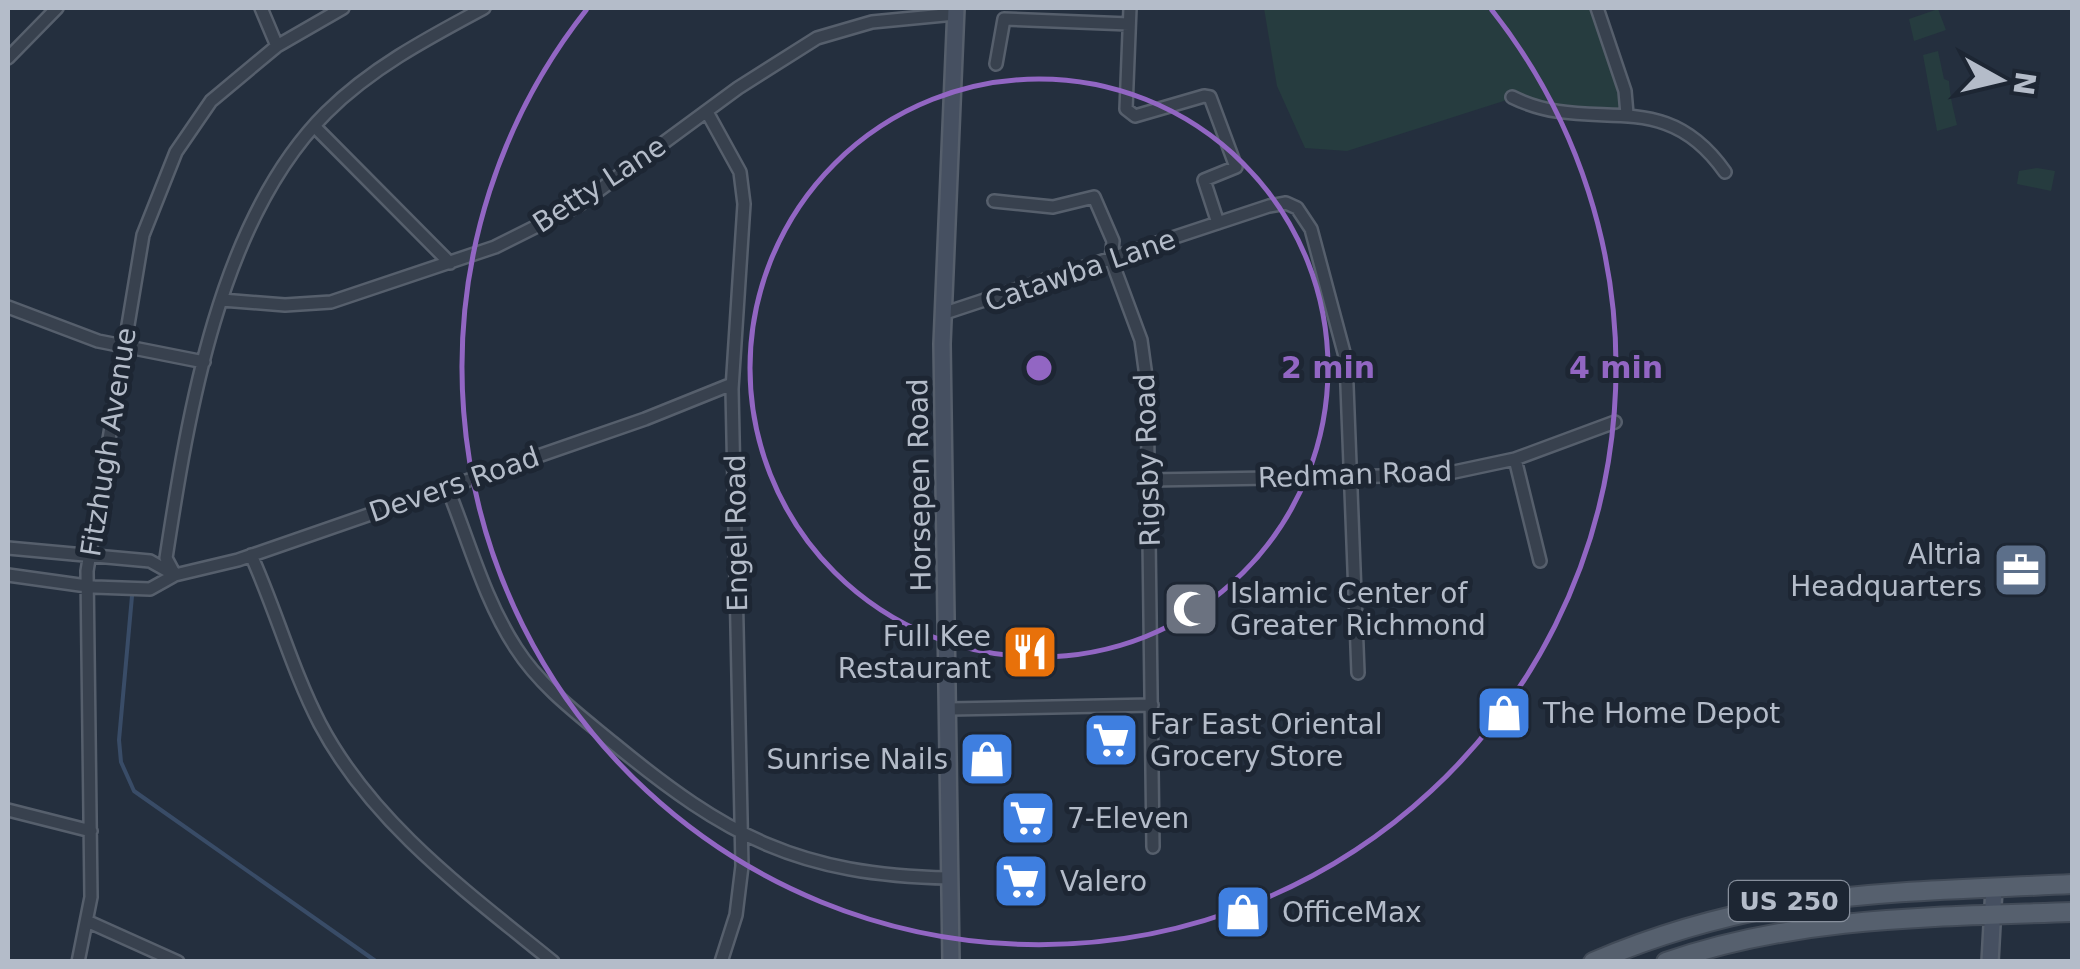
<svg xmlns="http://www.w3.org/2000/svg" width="2080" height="969" font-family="'DejaVu Sans',sans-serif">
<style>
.green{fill:#263c3f}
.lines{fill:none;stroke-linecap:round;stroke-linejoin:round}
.stream{stroke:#394c67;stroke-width:4}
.street-casing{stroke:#565f6c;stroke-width:16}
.secondary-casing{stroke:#565f6c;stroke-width:20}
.primary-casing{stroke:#414a57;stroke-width:22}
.street{stroke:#38414e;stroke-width:11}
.secondary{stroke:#465061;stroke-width:15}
.primary{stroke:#56606e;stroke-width:18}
.ring{fill:none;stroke:#9266c3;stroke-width:5}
.labels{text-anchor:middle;stroke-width:10;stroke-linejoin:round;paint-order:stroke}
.shield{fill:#1d2633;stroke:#878f9c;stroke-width:2.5}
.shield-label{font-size:25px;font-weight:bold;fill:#b4bcc9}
.street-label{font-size:28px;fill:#b4bcc9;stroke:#1d2633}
.poi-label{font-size:28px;fill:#b4bcc9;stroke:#1d2633;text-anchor:start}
.centre{fill:#9266c3;stroke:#1d2633;stroke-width:5}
.ring-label{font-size:30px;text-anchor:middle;font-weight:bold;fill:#9266c3;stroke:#1d2633;stroke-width:10;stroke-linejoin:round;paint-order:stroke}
</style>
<rect width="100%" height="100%" fill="#242f3e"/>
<path class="green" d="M1264 8H1597L1631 113 1541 114 1510 99 1347 151 1305 148 1277 86Z
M1938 9 1946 30 1914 41 1909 19Z
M1938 51 1944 79 1949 81C1950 98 1954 111 1957 125L1937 131 1923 55Z
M2037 168 2055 171 2051 191 2017 184 2019 171Z"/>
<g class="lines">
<path class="stream" d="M132 596 119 740 121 762 134 791 377 962"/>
<g class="street-casing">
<path id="street" d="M261 8 277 46
M1130 8 1126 109 1135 116 1204 96 1210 97 1236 167 1204 180 1218 223
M1597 8 1625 91 1627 114
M8 58 57 8
M996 64 1004 19 1129 24
M1512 97C1592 137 1662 82 1725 172
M707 112 740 172 744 204 732 389 742 866 736 915 721 962
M314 126 450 263
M994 201 1053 207 1094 197 1113 241 1111 259 1141 340 1147 384 1153 847
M222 300 285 305 331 302 495 247 579 205 738 88 817 38 872 22 955 14
M8 307 98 341 204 362
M942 314 1269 206 1286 203 1297 208 1311 229 1346 360 1358 673
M1515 459 1540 561
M1149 480 1440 475 1515 459 1615 422
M447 487C469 541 484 599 516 648 541 687 578 714 613 743 727 837 799 875 949 878
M8 548 150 561 175 575
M251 555C276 610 292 670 320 724 373 824 467 892 553 962
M8 575 94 587 150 589 175 575 238 560 645 419 732 384
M175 575 166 558C188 414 219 220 326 113 371 68 428 38 484 8
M949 709 1152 705
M8 810 91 831
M89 922 178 962
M78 962 91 897 87 571 143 235 176 152 211 101 277 46 343 8"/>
</g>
<g class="secondary-casing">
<path id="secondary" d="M951 962 942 344 956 8
M1990 962 1994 888"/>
</g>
<g class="primary-casing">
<path id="primary" d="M1593 962C1763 889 1894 893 2072 884
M1666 962C1798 916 1934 917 2072 912"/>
</g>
<use href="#street" class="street"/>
<use href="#secondary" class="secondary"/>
<use href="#primary" class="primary"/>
</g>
<g class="ring">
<circle cx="1039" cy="368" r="289"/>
<path d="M1491 9A577 577 0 1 1 587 9"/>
</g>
<defs>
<g id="office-square" transform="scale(2.875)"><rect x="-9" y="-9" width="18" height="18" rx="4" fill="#5c6f8a" stroke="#1d2633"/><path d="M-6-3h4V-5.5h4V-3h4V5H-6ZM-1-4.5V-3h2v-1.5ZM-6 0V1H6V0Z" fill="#fff"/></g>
<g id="mosque-square" transform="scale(2.875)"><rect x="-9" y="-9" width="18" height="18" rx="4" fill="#6b7280" stroke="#1d2633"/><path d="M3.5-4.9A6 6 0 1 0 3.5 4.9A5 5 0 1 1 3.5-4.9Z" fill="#fff"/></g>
<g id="restaurant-square" transform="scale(2.875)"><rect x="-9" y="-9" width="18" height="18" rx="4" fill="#e8710a" stroke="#1d2633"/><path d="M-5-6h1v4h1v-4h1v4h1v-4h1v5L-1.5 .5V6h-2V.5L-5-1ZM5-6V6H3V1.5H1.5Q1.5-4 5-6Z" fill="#fff"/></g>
<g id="shop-square" transform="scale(2.875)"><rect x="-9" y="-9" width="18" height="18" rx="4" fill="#3f7fe0" stroke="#1d2633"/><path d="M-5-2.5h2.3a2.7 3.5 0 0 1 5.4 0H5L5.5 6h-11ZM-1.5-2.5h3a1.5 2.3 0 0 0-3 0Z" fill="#fff"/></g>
<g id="supermarket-square" transform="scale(2.875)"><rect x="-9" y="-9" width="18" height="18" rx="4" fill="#3f7fe0" stroke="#1d2633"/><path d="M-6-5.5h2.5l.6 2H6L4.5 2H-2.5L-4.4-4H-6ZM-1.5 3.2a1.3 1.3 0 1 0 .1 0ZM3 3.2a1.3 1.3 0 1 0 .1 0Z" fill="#fff"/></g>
</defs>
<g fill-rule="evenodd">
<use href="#office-square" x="2021" y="570"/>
<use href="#mosque-square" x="1191" y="609"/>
<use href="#restaurant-square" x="1030" y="652"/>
<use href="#shop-square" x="1504" y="713"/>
<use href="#supermarket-square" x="1111" y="740"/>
<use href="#shop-square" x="987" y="759"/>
<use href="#supermarket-square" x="1028" y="818"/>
<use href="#supermarket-square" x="1021" y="881"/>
<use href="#shop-square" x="1243" y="912"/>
</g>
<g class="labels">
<rect class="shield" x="1729" y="881" width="120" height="40" rx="8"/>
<g class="shield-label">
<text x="1789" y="910">US 250</text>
</g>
<g class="street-label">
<text transform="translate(599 184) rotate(-33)" y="10">Betty Lane</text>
<text transform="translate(1080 270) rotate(-19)" y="10">Catawba Lane</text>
<text transform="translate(108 442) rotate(-81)" y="10">Fitzhugh Avenue</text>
<text transform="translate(1147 460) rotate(-92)" y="10">Rigsby Road</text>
<text transform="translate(1355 474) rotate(-2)" y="10">Redman Road</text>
<text transform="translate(454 484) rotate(-19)" y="10">Devers Road</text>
<text transform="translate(919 485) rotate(-91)" y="10">Horsepen Road</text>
<text transform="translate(736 533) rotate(-91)" y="10">Engel Road</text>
</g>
<g class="poi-label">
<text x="1982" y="564" text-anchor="end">Altria<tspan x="1982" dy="32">Headquarters</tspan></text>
<text x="1230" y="603">Islamic Center of<tspan x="1230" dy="32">Greater Richmond</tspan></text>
<text x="991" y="646" text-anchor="end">Full Kee<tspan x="991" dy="32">Restaurant</tspan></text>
<text x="1543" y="723">The Home Depot</text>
<text x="1150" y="734">Far East Oriental<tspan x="1150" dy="32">Grocery Store</tspan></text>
<text x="948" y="769" text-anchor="end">Sunrise Nails</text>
<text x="1067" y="828">7-Eleven</text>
<text x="1060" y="891">Valero</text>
<text x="1282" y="922">OfficeMax</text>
</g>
</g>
<circle cx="1039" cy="368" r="15" class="centre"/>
<g class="ring-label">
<text x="1328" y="378">2 min</text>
<text x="1616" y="378">4 min</text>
</g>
<rect width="2080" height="969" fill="none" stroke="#b4bcc9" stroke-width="20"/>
<g transform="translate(2000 80) rotate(98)" stroke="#1d2633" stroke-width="8" paint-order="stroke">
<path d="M0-8L18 38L0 25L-18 38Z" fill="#b4bcc9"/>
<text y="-15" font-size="28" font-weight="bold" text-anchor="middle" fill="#b4bcc9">N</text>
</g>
</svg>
